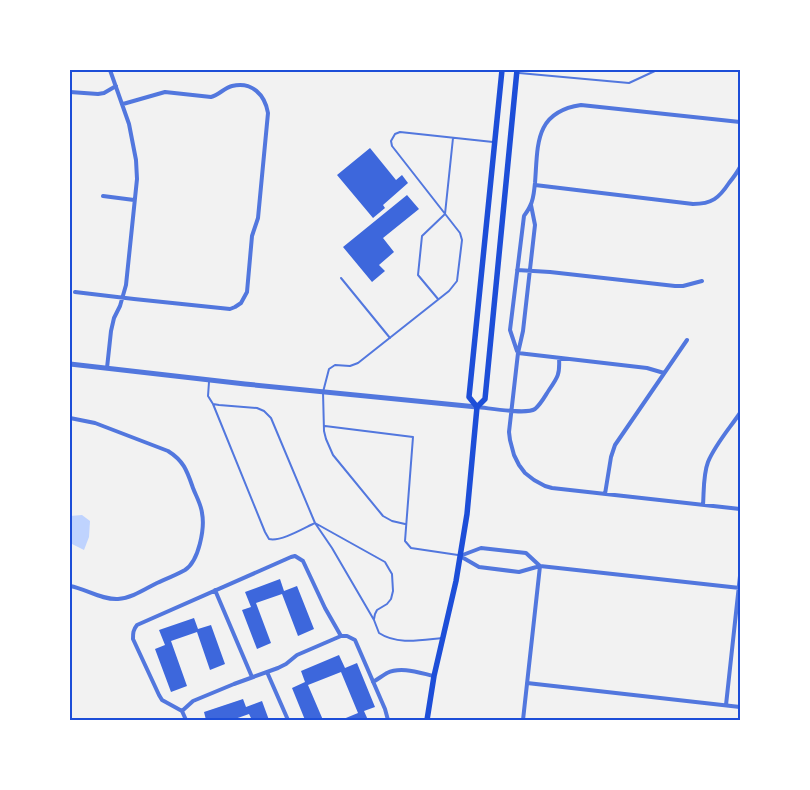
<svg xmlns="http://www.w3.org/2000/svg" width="810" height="790" font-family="'IBM Plex Serif',serif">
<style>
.water{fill:#bfd3fe}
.building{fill:#3d67dc}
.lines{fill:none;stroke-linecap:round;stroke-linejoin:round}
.service{stroke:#5277de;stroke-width:2}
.minor{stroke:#5277de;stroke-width:4}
.tertiary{stroke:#5277de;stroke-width:5}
.secondary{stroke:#1d4ed8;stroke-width:5.5}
.neatline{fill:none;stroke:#1d4ed8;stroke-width:2}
</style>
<rect width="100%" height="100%" fill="#f2f2f2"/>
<path class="water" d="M82 515 90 521 89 537 84 550 70 543V516Z"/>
<path class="building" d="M370 148 396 180 402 175 408 183 383 205 385 208 373 218 337 175Z
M407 195 419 209 383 238 394 252 379 265 385 271 372 282 343 247Z
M280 579 284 591 297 586 314 629 298 636 282 594 256 603 271 643 257 649 242 610 251 607 245 592Z
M194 618 198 629 211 625 225 664 210 670 197 632 171 641 187 686 171 692 155 649 165 645 159 630Z
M339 655 345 668 357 663 375 707 364 711 368 720H341L358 713 341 672 308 685 323 720H305L292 688 305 682 301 671Z
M243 699 246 707 262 701 269 720H252L249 714 232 720H206L204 712Z"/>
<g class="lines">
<path class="service" d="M519 73 629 83 657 70
M341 278 390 338
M438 299 418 275 422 236 445 214 453 138
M209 382 208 396 213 404 265 532 269 539C281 542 304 528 315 523L332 548 374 620 379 633C397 645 421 640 442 638
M213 404 219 405 257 408 264 411 271 418 315 523 385 562 389 569 392 574 393 591 391 599 387 604 377 610 375 614 374 619
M325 426 413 437 405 541 411 548 458 555
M405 524 392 521 383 516 333 455 326 439 324 431 323 392 329 369 335 365 350 366 358 363 449 291 457 281 462 240 460 233 392 146 391 141 395 134 400 132 493 142"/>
<path class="minor" d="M70 92 98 94 104 93 116 86
M535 185 693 204C712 204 719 198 729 183 733 178 737 173 740 167
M103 196 134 200
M531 205 535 225 523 331 518 353 509 432 510 440 514 455 519 465 525 473 534 480 545 486 552 488 740 509
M517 270 550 272 675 286H683L702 281
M75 292 134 299 230 309 235 307 241 303 247 292 252 236 258 218 268 113C265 95 252 81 232 86 224 88 219 95 211 97L165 92 123 104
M517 351 510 330 524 216C526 213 529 209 530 206 534 199 534 190 535 183 538 145 534 112 581 105L740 122
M518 353 647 368 664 373
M107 368 111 331 114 318 120 306 126 285 137 179 136 160 129 124 110 70
M477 407C489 408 526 415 535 409 541 404 545 396 549 390 558 377 560 374 559 358
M70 418 95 423 168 451C184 461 187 471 193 488 196 496 201 504 202 513 205 528 199 561 185 570 176 575 166 579 157 583 145 589 132 598 118 599 102 600 86 589 70 586
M605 494 611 457 615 445 687 340
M703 505C704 491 703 475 708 462 715 445 729 429 740 413
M460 556 479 567 519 572 540 566 740 588
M460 556 481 548 526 553 540 566
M215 590 252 677
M267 672 288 720
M373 682C378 679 382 676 387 673 401 666 420 673 434 676
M527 683 740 707
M726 705 740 576
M182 711 193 701 234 684 278 668 286 664 297 655 341 636
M186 720 182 711 162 700 159 695 133 639C133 633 133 630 137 625L291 557 295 556 303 561 325 608 341 636H347L355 640 385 709 388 720
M523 720 540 566"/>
<path class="tertiary" d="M70 364 245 384 477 407"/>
<path class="secondary" d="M477 407 469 397 502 70
M427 720 434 676 456 581 467 514 477 407 485 399 517 70"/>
</g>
<rect width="810" height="790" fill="none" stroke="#ffffff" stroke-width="142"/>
<rect x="71" y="71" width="668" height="648" class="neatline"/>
</svg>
